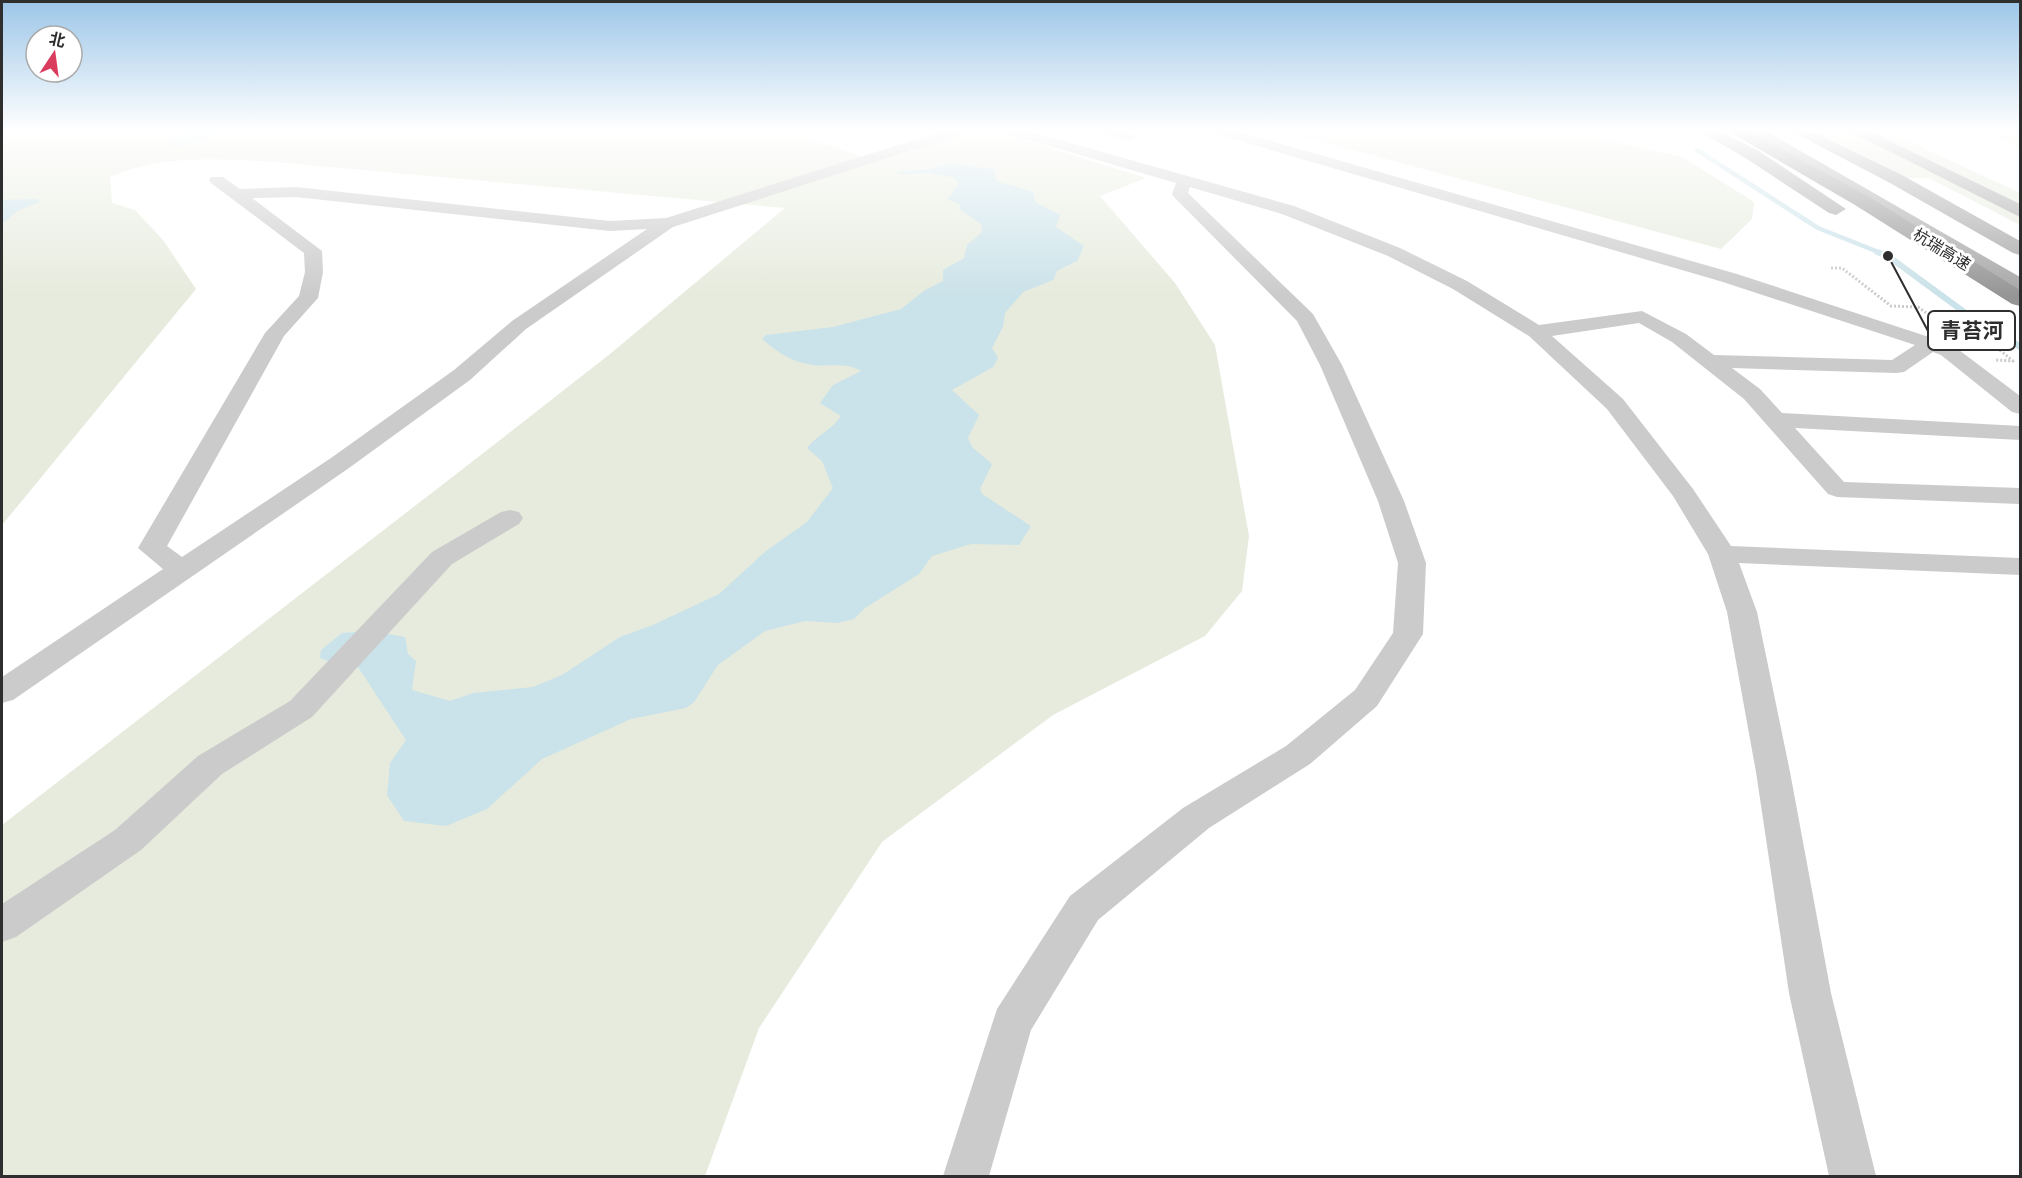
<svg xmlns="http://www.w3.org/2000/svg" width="2022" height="1178" font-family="'Exo 2','Noto Sans SC',sans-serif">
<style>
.green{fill:#e6ebdd}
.water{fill:#cae2e9}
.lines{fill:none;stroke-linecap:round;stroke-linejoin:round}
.stream-far1{stroke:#cae2e9;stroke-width:4.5}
.stream{stroke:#cae2e9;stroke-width:6}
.path{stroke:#cbcbcb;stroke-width:3;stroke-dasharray:2 2;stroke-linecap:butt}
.minor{fill:#cbcbcb;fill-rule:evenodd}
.major{fill:#a6a6a6;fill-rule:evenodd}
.highway{fill:#959595;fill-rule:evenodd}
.labels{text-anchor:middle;stroke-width:6;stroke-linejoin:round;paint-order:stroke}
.far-street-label{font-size:16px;fill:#2e2e2e;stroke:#fff}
.leader{fill:none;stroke:#2e2e2e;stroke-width:2}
.callout-dot{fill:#2e2e2e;stroke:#fff;stroke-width:2}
.callout{fill:#fff;stroke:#2e2e2e;stroke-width:2}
.callout-label{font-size:21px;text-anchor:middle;font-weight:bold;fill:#2e2e2e}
</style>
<rect width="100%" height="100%" fill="#fff"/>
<path class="green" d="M2 131H776L810 139 875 161 971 131H997L1146 178 1100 196 1175 283 1215 345 1249 536 1242 591 1205 636 1053 715 882 842 759 1028 705 1176H2V825L486 451 610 354 785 208 275 162C219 159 162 154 110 177L112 203 135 210 163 240 196 289 2 525Z
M1282 131H1569L1682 157 1754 202 1752 219 1721 249Z
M1809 131H1887L2020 193V225L1929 178H1907Z
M1951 131H2020V148L1989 134Z"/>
<path class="water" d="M186 131H229L178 147 171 144Z
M951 163 997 170 994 174 996 181 1033 192 1035 202 1060 215 1056 227 1084 246 1077 261 1057 271 1053 280 1023 292 1005 313 1003 327 992 348 998 358 993 367 952 390 979 415 968 438 972 447 992 464 980 489 982 494 1031 526 1019 545 971 544 932 556 919 574 865 608 854 619 837 623 805 621 765 631 718 665 694 702 686 708 631 719 542 759 487 809 446 826 404 821 387 795 390 763 406 740 356 664 332 663 320 658 321 650 342 633 371 631 405 637 408 654 416 661 412 690 450 701 473 693 533 687 562 675 620 637 653 625 719 594 766 551 807 522 833 488 822 461 807 448C817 435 832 430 841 416L820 403 833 385 861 371C846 362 830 367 813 365 792 362 778 353 762 339L766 335 833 327 901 309 925 290 943 281V270L964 258 967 245 982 232 981 224 959 209 961 205 948 199 958 185 955 178 931 173 900 174 897 172 931 169Z
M36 199 40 202 19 210 2 224V200Z"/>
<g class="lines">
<path class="stream-far1" d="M1697 150 1818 228 1881 253"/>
<path class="stream" d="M1877 252 1888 256 1975 320 1995 328 2020 347"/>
<path class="path" d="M1831 268H1842L1891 306 1918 307 1943 325
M1964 334 1989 341 2013 361 1996 360"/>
<path class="minor" d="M943 131H964L962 134 673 227 526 329 470 380 349 468 13 700 2 703V677L163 569 138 548 265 333 299 296 305 272 304 253 211 183 209 180 211 177H223L240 189 296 187 610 221 666 218ZM296 197 610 231 647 229 512 321 454 370 331 458 182 557 167 546 284 336 318 298 323 272 322 251 252 198Z
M1006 131H1028L1294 206 1400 248 1467 281 1539 325 1642 311 1686 334 1714 355 1892 360 1915 345 1723 282 1216 134 1214 131H1236L1737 274 1938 340 1955 347 2020 396V414L2012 412 1941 355 1933 352 1904 372 1896 373 1732 368 1760 389 1782 413 2020 426V440L1795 428 1844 482 2020 488V504L1837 497 1828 494 1744 399 1672 342 1639 323 1552 336 1623 399 1693 489 1731 546 2020 558V575L1739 563 1757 612 1790 772 1831 993 1876 1176H1829L1789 993 1756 772 1727 612 1708 554 1673 496 1607 409 1529 336 1453 289 1388 256 1282 214 1190 187 1188 193 1313 314 1342 365 1404 501 1426 563 1423 634 1377 706 1310 764 1209 828 1098 920 1031 1030 989 1176H943L997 1009 1070 896 1183 808 1286 746 1355 690 1393 633 1398 563 1378 501 1320 365 1297 321 1174 197 1172 194 1176 183 1008 134Z
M1101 131H1124L1138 137 1131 141 1103 134Z
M510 510 519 512 523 518 519 524 452 564 312 717 222 774 141 850 16 937 2 942V904L115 830 198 756 290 701 432 552 501 512Z"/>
<path class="major" d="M1699 131H1719L1759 151 1846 209 1836 215 1829 213 1747 159Z
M1747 131H1766L2020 277V292L2012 291Z
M1791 131H1811L1902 175 2020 241V255L2013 253 1890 183Z
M1849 131H1869L2020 204V217Z"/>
<path class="highway" d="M1728 131H1748L1869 197 2020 290V306L2012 304 1855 205Z"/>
</g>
<linearGradient id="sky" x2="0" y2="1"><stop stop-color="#9cc6e8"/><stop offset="0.44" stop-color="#fff"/><stop offset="1" stop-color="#fff" stop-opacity="0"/></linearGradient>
<rect width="2022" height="296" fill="url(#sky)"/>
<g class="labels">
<g class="far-street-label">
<text transform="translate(1942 249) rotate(32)" y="6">杭瑞高速</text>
</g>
</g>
<path class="leader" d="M1888 256L1928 331"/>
<circle class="callout-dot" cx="1888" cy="256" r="6"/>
<rect class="callout" x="1928" y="311" width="87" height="39" rx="6"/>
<g class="callout-label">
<text x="1972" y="338">青苔河</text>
</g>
<rect width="2022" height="1178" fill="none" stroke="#2e2e2e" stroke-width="6"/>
<g transform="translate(54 54) rotate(13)"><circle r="28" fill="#ffffff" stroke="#ababab" stroke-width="1.5"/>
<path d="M0-4.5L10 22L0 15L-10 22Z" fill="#da3c5e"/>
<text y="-9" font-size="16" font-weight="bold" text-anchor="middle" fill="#2e2e2e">北</text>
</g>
</svg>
